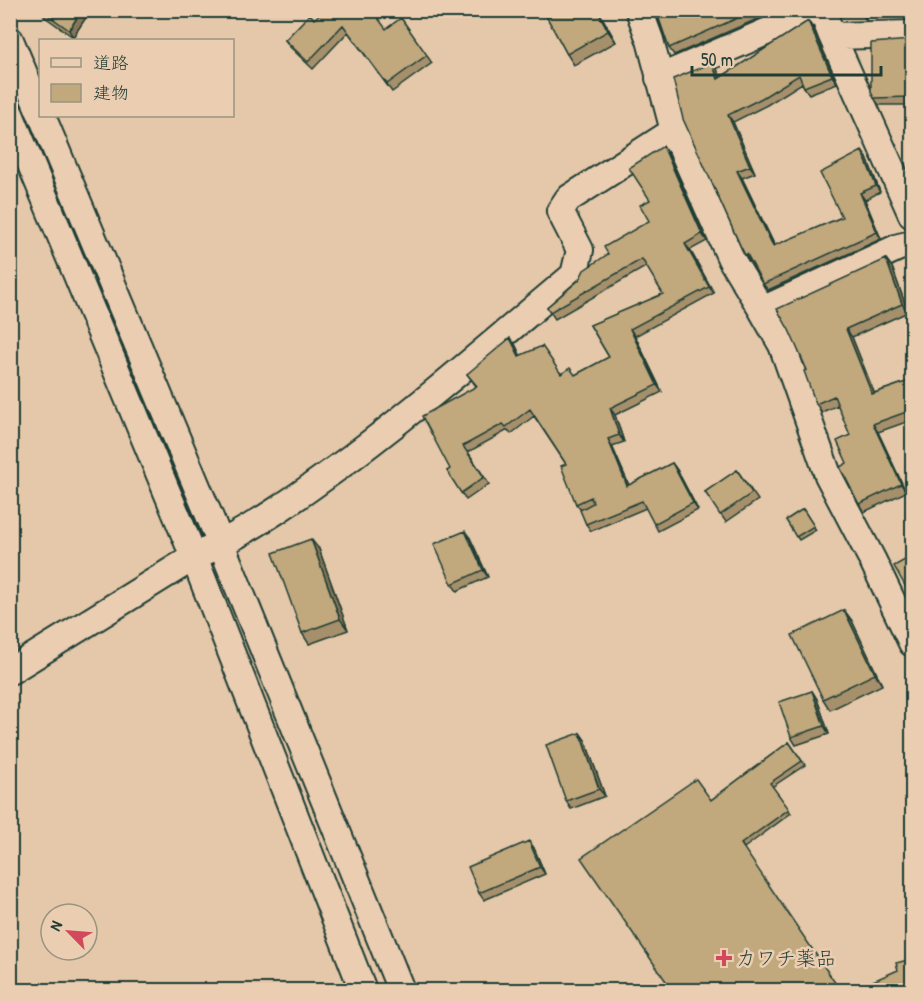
<svg xmlns="http://www.w3.org/2000/svg" width="923" height="1001" font-family="'Patrick Hand','Klee One',sans-serif">
<style>
.lines{fill:none;stroke-linecap:round;stroke-linejoin:round}
.minor-casing{stroke:#1f3d34;stroke-width:30}
.minor{stroke:#ebceb2;stroke-width:26}
.wall{fill:#a6906c;stroke:#1f3d34;stroke-width:1.5}
.shaded-wall{fill:#877658;stroke:#1f3d34;stroke-width:1.5}
.building{fill:#c1a87d;stroke:#1f3d34;stroke-width:1.5}
.poi-dot{fill:#d1495b;stroke:#ebceb2;stroke-width:2}
.labels{text-anchor:middle;stroke-width:5;stroke-linejoin:round;paint-order:stroke}
.poi-label{font-size:20px;fill:#1f3d34;stroke:#ebceb2;text-anchor:start}
</style>
<rect width="100%" height="100%" fill="#e5c8a9"/>
<filter id="ink" filterUnits="userSpaceOnUse"><feTurbulence type="fractalNoise" baseFrequency=".0167" numOctaves="2"/><feDisplacementMap in="SourceGraphic" scale="12" xChannelSelector="R" yChannelSelector="G"/><feConvolveMatrix kernelMatrix="1 2 1 2 8 2 1 2 1" color-interpolation-filters="sRGB"/></filter>
<g filter="url(#ink)">
<g class="lines">
<g class="minor-casing">
<path id="minor" d="M639 10 650 40 674 131 731 259 762 310 782 345 828 475 873 561 912 643
M822 10 832 36 912 215
M832 36 912 34
M10 40 40 112
M659 78 817 10
M10 114 194 557 363 990
M42 116 221 544 401 990
M762 310 899 247 912 244
M10 671 194 557C251 531 302 494 352 457 428 400 501 336 574 275L580 250 560 211 568 199 674 131"/>
</g>
<use href="#minor" class="minor"/>
</g>
<path class="wall" d="M40 10H91L73 37 45 17Z
M543 10H598L616 42 574 65 567 54Z
M653 10H689L691 16 705 10H778L674 55 669 48 659 21Z
M401 18 432 63 392 92 348 32 313 69 290 47 285 40 314 19 386 29Z
M808 21 813 28 837 83 809 94 804 87 802 83 767 105 733 122 755 173 742 178 775 246 842 217 867 158 880 192 865 200 881 239 768 290 763 284 751 261H750L745 255 712 63 717 69 720 78Z
M912 40 911 105H879L874 98Z
M667 153 707 241 690 250 714 293 635 336 662 392 615 415 624 442 612 446 629 485 672 463 677 470 698 510 658 531 646 508 591 531 586 524 581 510 576 504 566 464 534 416 511 434 508 430 468 452 489 484 466 500 447 471 450 469 476 386 467 374 515 344 520 355 561 373 575 375 609 357 590 325 663 294 647 266 555 319 547 307 608 254 649 221 650 200Z
M886 259 892 267 908 312 852 337 874 393 912 380V420L878 432 906 492 864 512 859 504 847 463 850 435 838 405 822 412 816 404 807 370Z
M737 470 758 500 726 522 705 492Z
M803 509 816 530 799 540 786 520Z
M470 538 488 577 457 591 452 584Z
M319 549 348 630 309 644 302 633Z
M844 610 852 621 882 685 830 710 823 699Z
M812 691 817 699 829 734 796 745 791 737Z
M580 733 585 740 605 796 571 809 566 801Z
M789 742 805 765 772 787 791 813 744 848 711 800Z
M529 841 534 848 545 874 484 900 479 893Z"/>
<path class="shaded-wall" d="M82 10H91L73 37 69 30Z
M597 10H598L616 42 608 31Z
M861 10H866V20L861 13Z
M808 21 813 28 837 83 832 76Z
M712 63 717 69 723 86 718 79Z
M728 115 733 122 755 173 750 166Z
M663 146 667 153 707 241 702 234Z
M862 151 867 158 880 192 876 186Z
M737 171 742 178 778 253 773 246Z
M860 193 865 200 881 239 877 232Z
M685 244 690 250 714 293 709 287Z
M886 259 892 267 908 312 902 304Z
M630 329 635 336 662 392 657 385Z
M846 329 852 337 878 402 872 394Z
M510 338 515 344 524 363 519 356Z
M610 408 615 415 624 442 619 435Z
M873 424 878 432 906 492 901 484Z
M608 439 612 446 632 493 627 486Z
M672 463 677 470 698 510 693 503Z
M465 531 470 538 488 577 483 570Z
M311 539 319 549 348 630 340 619Z
M844 610 852 621 882 685 875 674Z
M812 691 817 699 829 734 824 726Z
M580 733 585 740 605 796 599 789Z
M529 841 534 848 545 874 540 867Z"/>
<path class="building" d="M41 10H82L69 30Z
M325 10H372L386 29 401 18 427 55 387 84 343 25 308 62 285 40 310 14 314 19Z
M543 10H597L608 31 567 54Z
M653 10H687L690 16 705 10H756L669 48 657 13 654 14Z
M808 21 832 76 804 87 799 75 762 98 728 115 750 166 737 171 773 246 842 217 820 173 862 151 876 186 860 193 877 232 763 284 747 254 745 255 740 245 683 119 673 79 712 63 718 79Z
M912 40V183L911 180V97L874 98 871 92V43Z
M663 146 702 234 685 244 709 287 630 329 657 385 610 408 619 435 608 439 627 486 672 463 693 503 654 524 642 501 586 524 580 510 593 503 591 497 576 504 561 466 566 464 530 409 506 427 503 424 463 446 484 477 461 493 447 471 450 469 422 416 477 386 467 374 510 338 519 356 542 346 561 374 570 368 575 375 609 357 590 325 663 294 642 259 550 312 547 307 579 280 584 270 608 254 604 247 649 221 640 205 650 200 629 168Z
M886 259 902 304 846 329 872 394 912 380V410L873 424 901 484 859 504 840 467 847 463 837 441 850 435 834 396 816 404 804 371 807 370 789 330 777 309Z
M737 470 752 493 720 515 705 492Z
M803 509 814 526 796 537 786 520Z
M465 531 483 570 452 584 434 544Z
M311 539 340 619 302 633 273 553Z
M912 556V598L894 566Z
M844 610 875 674 823 699 792 635Z
M812 691 824 726 791 737 779 702Z
M580 733 599 789 566 801 546 745Z
M789 742 802 761 770 783 789 809 741 844 840 990H672L581 858 696 779 711 800Z
M529 841 540 867 479 893 468 867Z
M912 959V990H869L866 984 898 970 896 963Z"/>
</g>
<path class="poi-dot" d="M721 949h6v6h6v6h-6v6h-6v-6h-6v-6h6z"/>
<g class="labels">
<g class="poi-label">
<text x="736" y="965">カワチ薬品</text>
</g>
</g>
<rect width="923" height="1001" fill="none" stroke="#ebceb2" stroke-width="36"/>
<rect x="18" y="18" width="887" height="965" fill="none" stroke="#1f3d34" stroke-width="2" filter="url(#ink)"/>
<rect x="39" y="39" width="195" height="78" fill="#ebceb2" stroke="#999480" stroke-width="1.5"/>
<rect x="51" y="58" width="30" height="9" fill="#ebceb2" stroke="#999480" stroke-width="1.5"/>
<text x="93" y="69" font-size="18" fill="#1f3d34">道路</text>
<rect x="51" y="84" width="30" height="18" fill="#c1a87d" stroke="#999480" stroke-width="1.5"/>
<text x="93" y="99" font-size="18" fill="#1f3d34">建物</text>
<g transform="translate(69 932) rotate(295)"><circle r="28" fill="#ebceb2" stroke="#999480" stroke-width="1.5"/>
<path d="M0-4.5L10 22L0 15L-10 22Z" fill="#d1495b"/>
<text y="-9" font-size="16" font-weight="bold" text-anchor="middle" fill="#1f3d34">N</text>
</g>
<path d="M692 66v9h189v-9" fill="none" stroke="#1f3d34" stroke-width="3"/>
<text x="701" y="66" font-size="18" fill="#1f3d34" stroke="#ebceb2" stroke-width="4.5" paint-order="stroke">50 m</text>
</svg>
